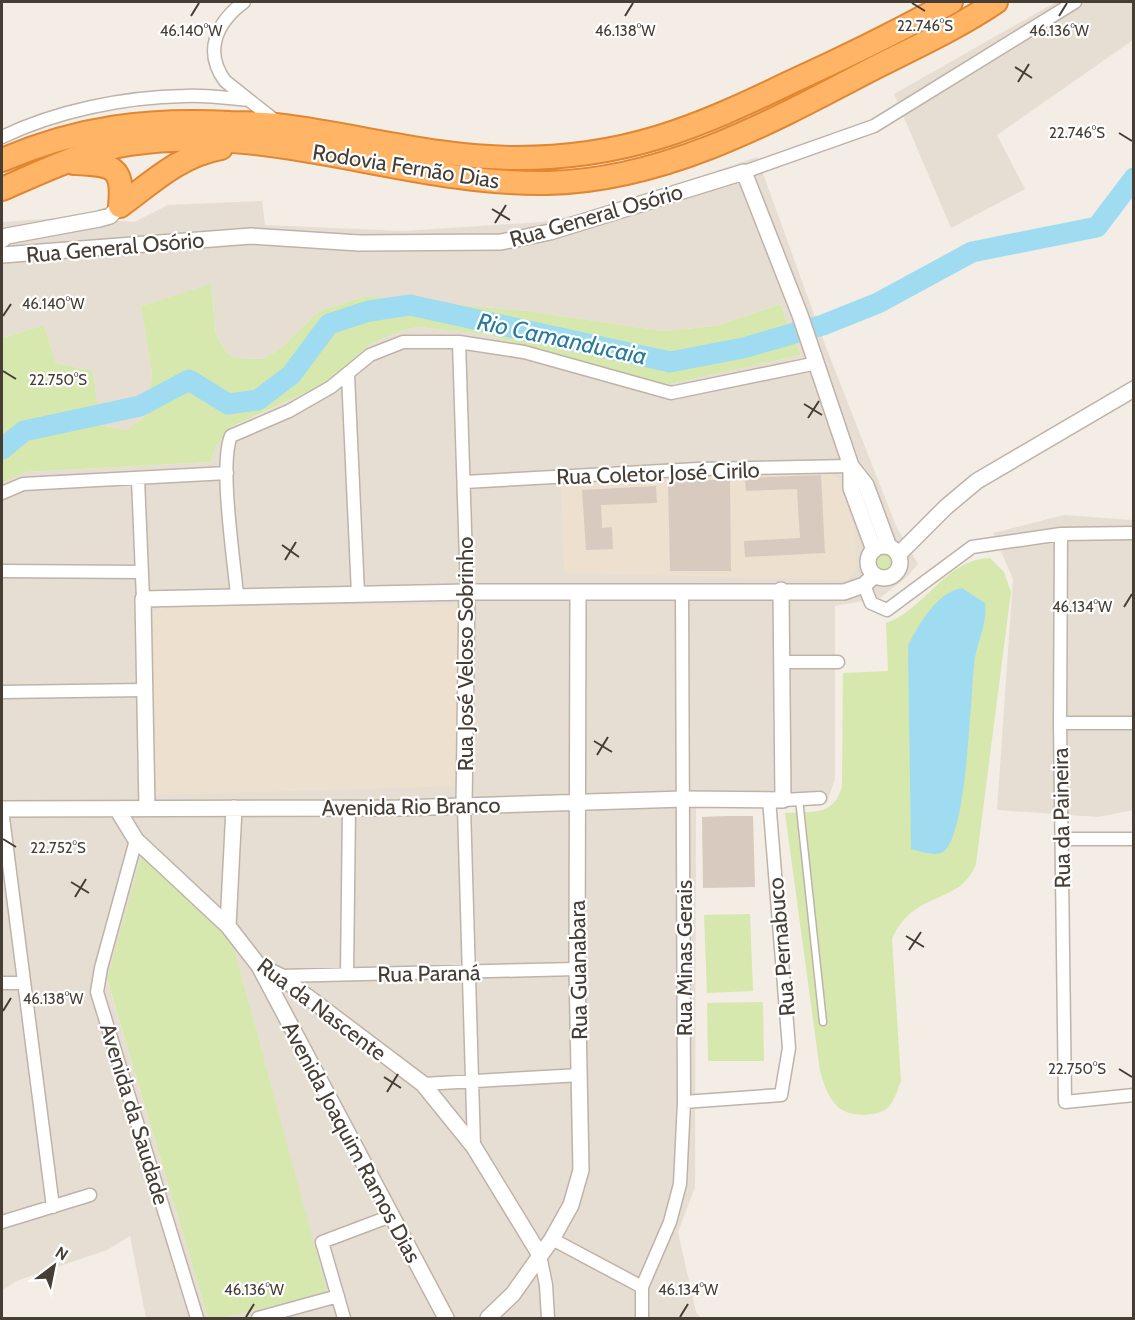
<svg xmlns="http://www.w3.org/2000/svg" width="1135" height="1320" font-family="Cabin,sans-serif">
<style>
.residential{fill:#e7ded3;fill-rule:evenodd}
.education{fill:#ede0cf}
.green{fill:#d6e8ad}
.water{fill:#a0dcf1}
.lines{fill:none;stroke-linecap:round;stroke-linejoin:round}
.river{stroke:#a0dcf1;stroke-width:21}
.building{fill:#d8cabe}
.service-casing{stroke:#bfb3a8;stroke-width:9}
.minor-casing{stroke:#bfb3a8;stroke-width:15}
.tertiary-casing{stroke:#bfb3a8;stroke-width:18}
.motorway-casing{stroke:#e08733;stroke-width:26}
.service{stroke:#fff;stroke-width:6}
.minor{stroke:#fff;stroke-width:12}
.tertiary{stroke:#fff;stroke-width:15}
.motorway{stroke:#ffb565;stroke-width:22}
.ticks{fill:none;stroke:#463d35;stroke-width:2}
.labels{text-anchor:middle;stroke-width:4.5;stroke-linejoin:round;paint-order:stroke}
.street-label{font-size:22px;fill:#463d35;stroke:#fff}
.water-label{font-size:24px;font-style:italic;fill:#287b9c;stroke:#fff}
.ticks-label{font-size:15px;text-anchor:middle;fill:#463d35;stroke:#fff;stroke-width:4.5;stroke-linejoin:round;paint-order:stroke}
</style>
<rect width="100%" height="100%" fill="#f3ede6"/>
<path class="residential" d="M1056 2H1133V40L997 135 1025 189 951 228 894 94Z
M757 157 824 342 896 526 918 564 907 577 880 598 835 606V779L827 802 812 806 696 807 695 1187 678 1232 696 1312 701 1318H223L326 1291 234 947 107 980 208 1318H146L130 1236 107 1250 16 1281 2 1291V483L26 472 211 462 216 446 233 427 324 384 371 344 406 329 419 327 488 335 633 379 670 384 801 355 780 304 716 326 663 331 527 311 366 296 319 311 281 348 263 359 236 358 227 353 216 334 211 285 141 306 152 374 147 415 127 430 100 425 93 371 56 363 44 325 2 338V222L71 217 134 222 168 205 262 201 265 225 404 231 542 222 599 210ZM748 473 856 565 562 483ZM459 605 153 614 163 607Z
M1064 515 1133 520V810L1098 817 997 810 1013 579 993 533Z"/>
<path class="education" d="M833 472 840 481 855 531 856 565 854 572 847 580 564 573 561 483 748 473Z
M459 605 458 786 155 795 153 614 164 607Z"/>
<path class="green" d="M211 284 216 334 227 353 236 358 263 359 281 348 319 311 366 296 527 311 663 331 716 326 780 304 801 355 670 384 633 379 488 335 419 327 406 329 371 344 324 384 233 426 216 446 211 462 26 472 2 483V338L44 325 56 363 93 371 100 425 127 430 147 415 152 374 141 306Z
M873 563a11 11 0 1 1 22 0a11 11 0 1 1-22 0Z
M990 558 1004 572 1011 592 976 864C960 906 914 889 892 939L901 1081C897 1091 894 1104 885 1110 872 1117 846 1117 836 1105 827 1095 824 1084 820 1071L785 813C812 811 834 817 842 786L843 673 888 671 886 623C924 611 945 559 990 558Z
M141 857 222 930 234 947 327 1292 223 1318H208L107 979Z
M750 914 753 991 707 993 704 915Z
M763 1002 764 1061H708L707 1003Z"/>
<path class="water" d="M962 588 985 603C988 621 978 640 975 658 970 692 968 835 943 852 935 857 919 851 911 849L908 646C918 625 938 591 962 588Z"/>
<g class="lines">
<path class="river" d="M2 449 24 431 140 406 189 380 228 404 258 400 291 375 329 324 369 311 410 305 670 362 743 348 823 325 878 303 972 252 1097 227 1134 178"/>
</g>
<path class="building" d="M821 475 825 553 745 557 744 541 800 538 797 489 746 491 745 478Z
M668 480H730L731 571H670Z
M656 486 657 503 601 505 602 528 612 527 613 549 586 550 582 490Z
M727 816H753L755 887 703 888 702 817Z"/>
<g class="lines">
<g class="service-casing">
<path id="service" d="M799 799 823 1022"/>
</g>
<g class="minor-casing">
<path id="minor" d="M244 2C217 22 203 51 225 81L278 123
M2 137C56 111 124 97 185 96 206 95 228 98 249 100
M744 172 874 126 1075 2
M459 342 467 592
M348 375 358 594
M138 479 143 599
M464 482 698 469 851 466
M2 493 23 484 227 473
M1061 534 1060 723 1065 1102 1134 1095
M2 571 141 572
M864 585 871 603 887 610 972 547 1061 534 1134 533
M237 595C234 560 219 464 231 436L289 411 331 387 370 355 403 342H459L524 352 671 393 817 363
M781 662H838
M2 692 144 690
M1060 723H1134
M783 800 820 798
M464 807 474 1147
M2 810 53 1207
M1062 839H1134
M136 840 101 968 97 992 197 1318
M347 974 349 807
M280 976 577 969
M2 983H24
M423 1084 580 1075
M684 1102 781 1095 789 1048 769 799
M2 1222 90 1195
M552 1239 642 1287
M540 1255 546 1285 548 1318
M258 1318 338 1296
M344 1318 322 1242 391 1216
M642 1318V1287L670 1222 680 1184 684 1102 682 591"/>
</g>
<g class="tertiary-casing">
<path id="tertiary" d="M2 240 7 236 99 219 110 216 120 206
M2 255 251 236 359 243 501 242 550 232 744 172 800 315 851 466 866 485 889 547
M851 466V488L874 550
M868 562a16 16 0 1 1 32 0a16 16 0 1 1-32 0Z
M898 555 946 507 977 481 1134 389
M464 807 467 592
M147 808 143 599 467 592H844L864 585 875 575
M2 809 399 808 684 799 783 800 781 590
M117 809 136 840 228 926 259 966 280 976 423 1084 474 1147 540 1255
M228 926 234 808
M259 966 446 1318
M488 1318 513 1294 552 1239 571 1205 581 1170 577 969 578 592"/>
</g>
<g class="motorway-casing">
<path id="motorway" d="M2 160C79 127 146 119 230 123 248 123 266 123 284 126 361 136 438 158 516 158 625 158 696 128 791 82 846 57 899 31 951 2
M74 163C112 165 124 165 120 206
M2 189C44 171 84 151 130 144 271 122 406 185 547 183 665 181 775 120 876 67 916 47 959 27 996 2
M120 206C153 182 179 156 221 148"/>
</g>
<use href="#service" class="service"/>
<use href="#minor" class="minor"/>
<use href="#tertiary" class="tertiary"/>
<use href="#motorway" class="motorway"/>
</g>
<path class="ticks" d="M912 3 925 11M191 16 199 3M625 16 633 3M1059 16 1067 3M1015 67 1032 78M1018 82 1029 64M1119 133 1132 141M492 209 510 220M495 223 506 205M3 316 11 304M3 371 16 379M804 404 822 415M808 418 819 401M282 545 299 557M285 560 296 542M1124 607 1132 594M594 741 612 752M597 755 608 737M3 839 16 847M71 882 89 893M75 897 86 879M906 936 924 947M909 950 921 932M3 1011 11 998M1119 1069 1132 1077M384 1077 401 1088M387 1092 398 1074M246 1317 254 1304M680 1317 688 1304"/>
<g class="labels">
<g class="street-label">
<text transform="translate(406 166) rotate(9)" y="8">Rodovia Fernão Dias</text>
<text transform="translate(596 215) rotate(-16)" y="8">Rua General Osório</text>
<text transform="translate(115 247) rotate(-5)" y="8">Rua General Osório</text>
<text transform="translate(658 473) rotate(-2)" y="8">Rua Coletor José Cirilo</text>
<text transform="translate(465 654) rotate(-90)" y="8">Rua José Veloso Sobrinho</text>
<text transform="translate(411 806) rotate(-1)" y="8">Avenida Rio Branco</text>
<text transform="translate(1061 818) rotate(-91)" y="8">Rua da Paineira</text>
<text transform="translate(781 947) rotate(-95)" y="8">Rua Pernabuco</text>
<text transform="translate(684 958) rotate(-90)" y="8">Rua Minas Gerais</text>
<text transform="translate(578 970) rotate(-91)" y="8">Rua Guanabara</text>
<text transform="translate(429 973) rotate(-1)" y="8">Rua Paraná</text>
<text transform="translate(322 1009) rotate(37)" y="8">Rua da Nascente</text>
<text transform="translate(135 1114) rotate(73)" y="8">Avenida da Saudade</text>
<text transform="translate(352 1142) rotate(62)" y="8">Avenida Joaquim Ramos Dias</text>
</g>
<g class="water-label">
<text transform="translate(562 339) rotate(12)" y="8">Rio Camanducaia</text>
</g>
</g>
<g class="ticks-label">
<text x="925" y="31">22.746°S</text>
<text x="1059" y="36">46.136°W</text>
<text x="191" y="36">46.140°W</text>
<text x="625" y="36">46.138°W</text>
<text x="1077" y="138">22.746°S</text>
<text x="53" y="309">46.140°W</text>
<text x="58" y="385">22.750°S</text>
<text x="1082" y="612">46.134°W</text>
<text x="58" y="853">22.752°S</text>
<text x="53" y="1004">46.138°W</text>
<text x="1077" y="1074">22.750°S</text>
<text x="254" y="1295">46.136°W</text>
<text x="688" y="1295">46.134°W</text>
</g>
<rect width="1135" height="1320" fill="none" stroke="#463d35" stroke-width="6"/>
<g transform="translate(54 1266) rotate(32)" stroke="#ffffff" stroke-width="4.5" paint-order="stroke">
<path d="M0-4.5L10 22L0 15L-10 22Z" fill="#463d35"/>
<text y="-9" font-size="16" font-weight="bold" text-anchor="middle" fill="#463d35">N</text>
</g>
</svg>
